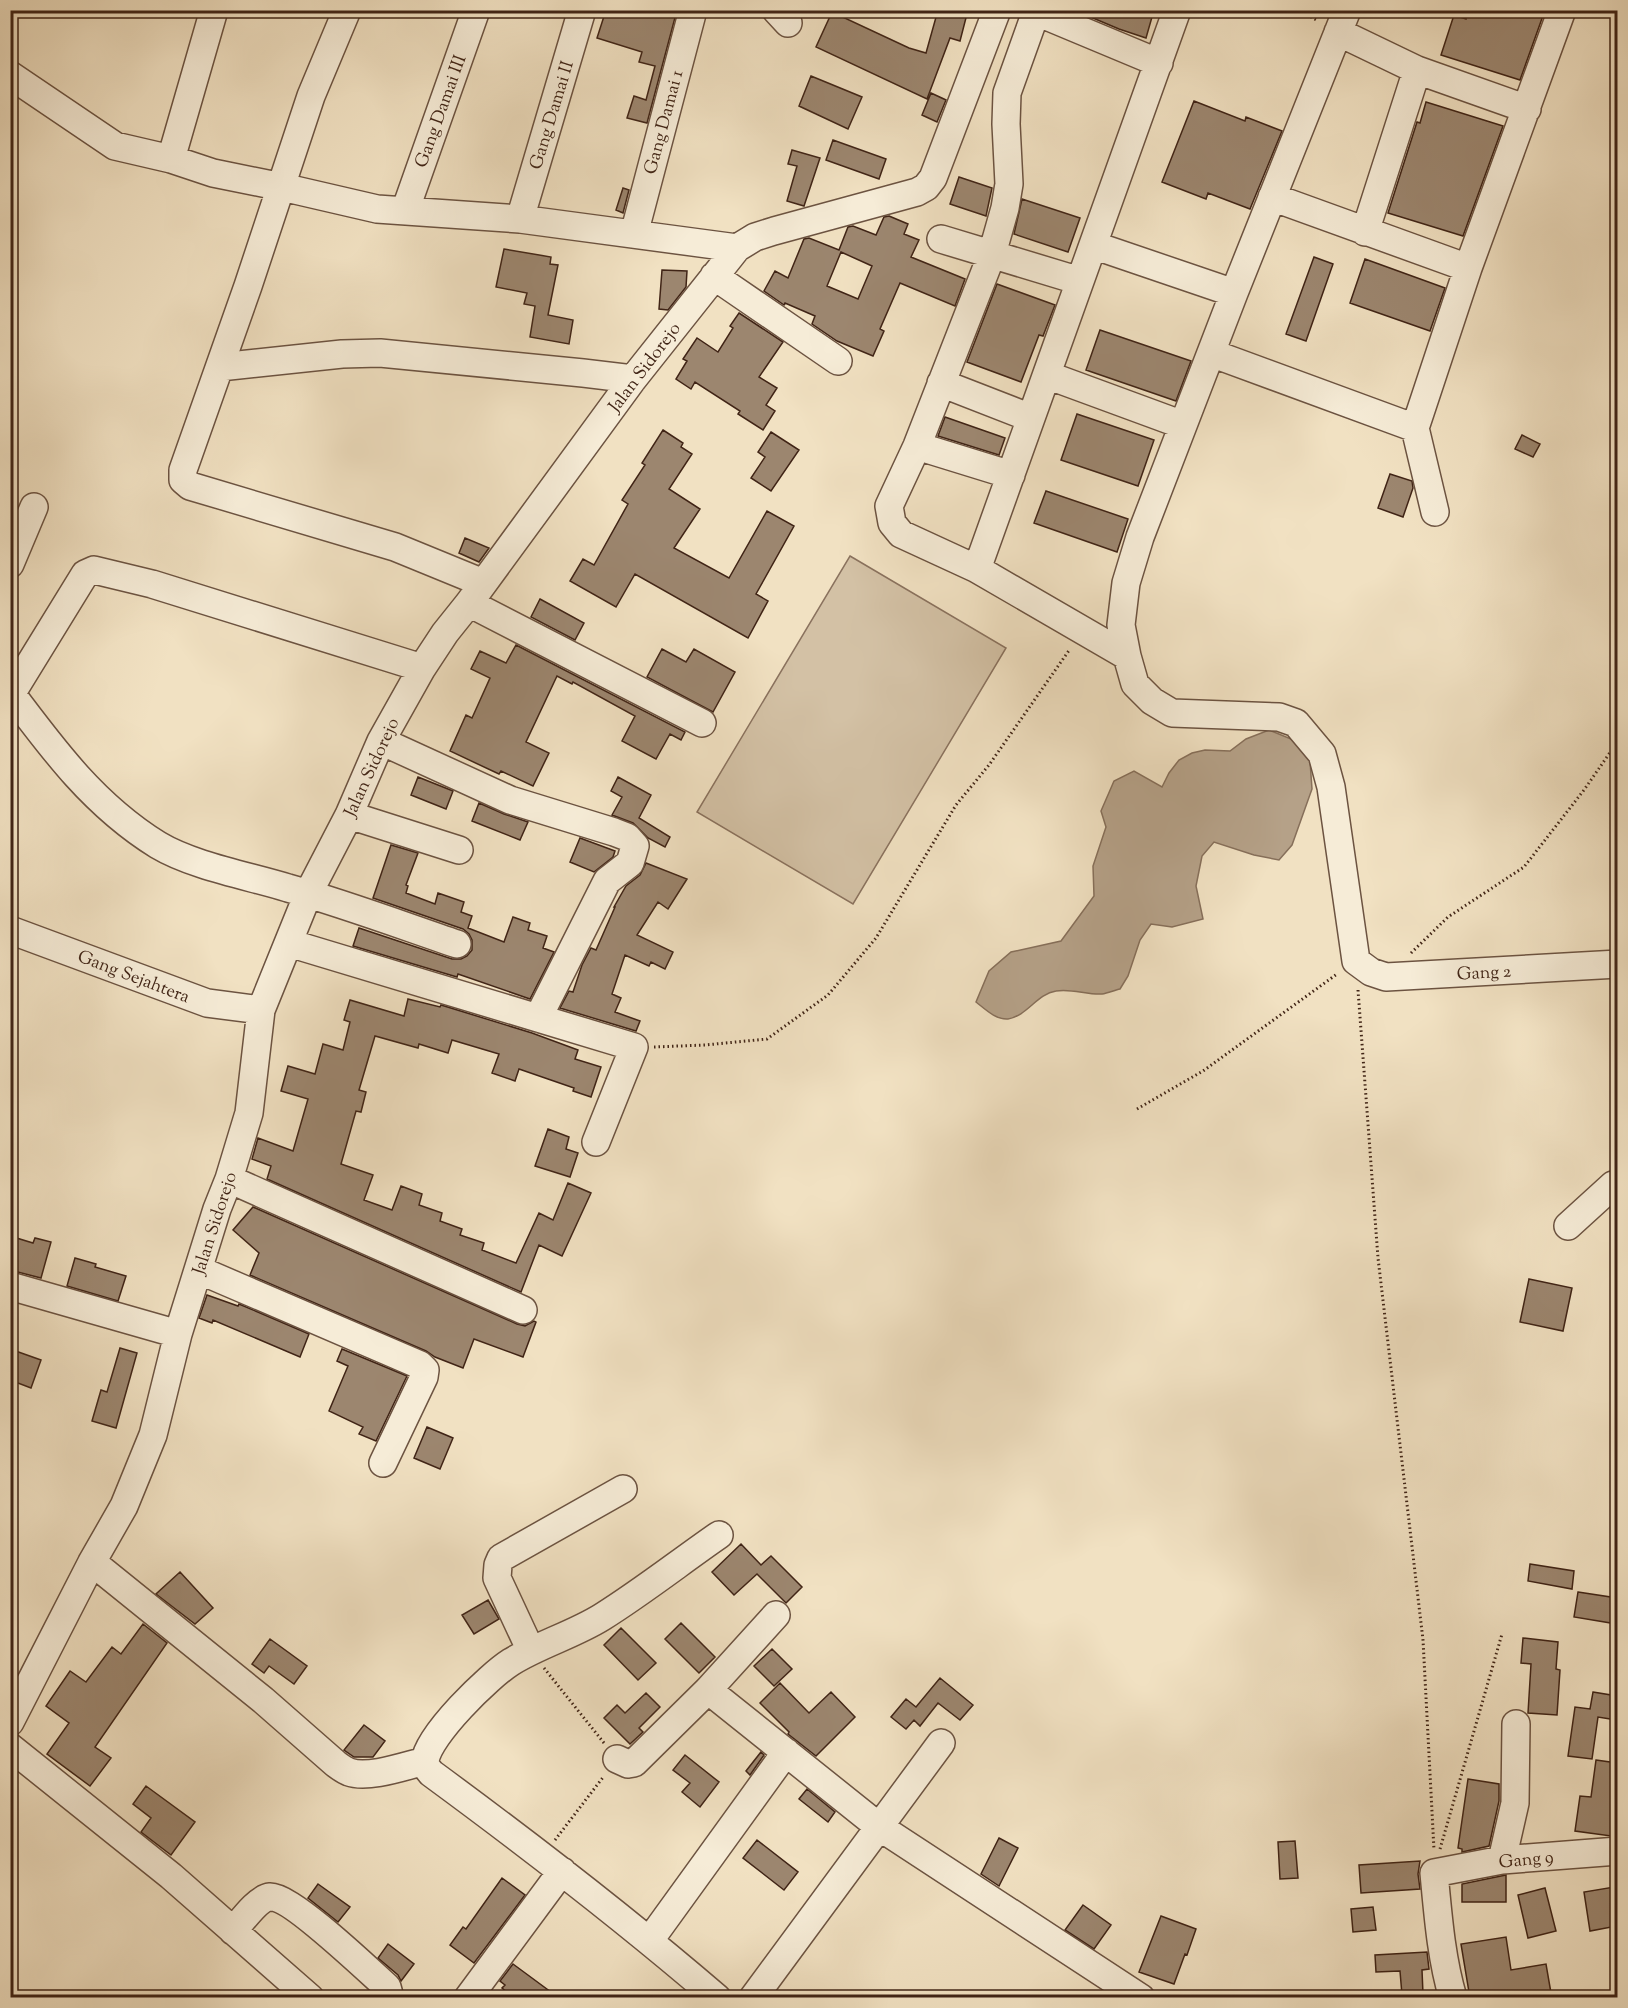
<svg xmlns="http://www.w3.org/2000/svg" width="1628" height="2008" font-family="'Sorts Mill Goudy',serif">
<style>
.green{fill:#d3c1a5;stroke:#8a725e;stroke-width:1.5}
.water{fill:#b5a188;stroke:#866f5a;stroke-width:1.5}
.building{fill:#9c866f;stroke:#402416;stroke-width:1.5;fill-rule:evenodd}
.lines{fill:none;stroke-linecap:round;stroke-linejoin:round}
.minor-casing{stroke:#6c5341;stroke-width:30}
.path{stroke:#402416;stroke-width:3;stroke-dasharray:1.5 3;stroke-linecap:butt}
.minor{stroke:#f6ecd7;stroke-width:27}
.labels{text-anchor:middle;stroke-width:4.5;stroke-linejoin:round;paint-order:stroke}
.street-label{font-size:18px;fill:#402416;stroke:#f6ecd7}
</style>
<rect width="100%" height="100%" fill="#f1e1c2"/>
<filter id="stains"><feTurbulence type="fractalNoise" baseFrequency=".00333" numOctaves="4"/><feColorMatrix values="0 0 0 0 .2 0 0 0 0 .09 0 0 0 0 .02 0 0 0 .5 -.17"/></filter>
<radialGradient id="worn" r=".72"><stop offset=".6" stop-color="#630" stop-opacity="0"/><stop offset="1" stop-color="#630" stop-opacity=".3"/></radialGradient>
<path class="green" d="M850 556 1006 648 853 904 697 812Z"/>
<path class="water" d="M1269 730 1296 741 1310 761 1312 789 1292 845 1279 860 1254 855 1214 842 1202 856 1196 886 1203 919 1172 927 1151 924 1140 940 1128 976 1120 989C1115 990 1108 993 1102 994 1087 995 1071 988 1056 991 1037 994 1027 1016 1008 1019 996 1020 985 1009 976 1002L989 971 1011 952 1061 941 1094 896 1093 866 1106 827 1101 811 1114 781 1134 771 1162 787 1169 773 1179 760 1192 753 1205 750 1230 751 1246 739Z"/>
<path class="building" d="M606 10H677L647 123 627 118 634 96 646 100 655 66 639 62 642 52 597 38Z
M938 10H968L960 41 950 38 927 99 816 47 832 12 909 48 926 53Z
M1074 10H1154L1146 38 1119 29Z
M1467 10H1545L1520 80 1441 55 1454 15 1466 19Z
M811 76 862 97 848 129 799 106Z
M931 93 946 100 937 122 922 115Z
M1194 101 1245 121 1246 117 1282 131 1250 209 1208 193 1206 199 1162 182Z
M1426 102 1503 126 1463 236 1388 213 1417 122 1420 123Z
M833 140 886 159 879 179 826 160Z
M792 150 820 158 804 206 787 201 797 166 788 164Z
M959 177 992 188 986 216 950 204Z
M623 188 629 190 623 213 616 210Z
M1022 199 1080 218 1068 252 1014 234Z
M889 216 908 224 904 234 919 240 911 257 965 279 955 306 900 283 880 329 884 331 873 356 837 341 812 324 815 316 785 303 784 305 764 291 775 271 788 278 804 239 809 238 839 250 848 227 853 226 876 235 884 217ZM841 252 872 266 858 299 827 286Z
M504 249 551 257 550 264 558 265 548 315 573 320 569 344 530 337 535 306 524 304 527 293 496 287Z
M1314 257 1333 264 1306 341 1286 334Z
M1365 259 1445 288 1430 331 1350 303Z
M662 270 687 271 686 287 668 310 659 309Z
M997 284 1055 305 1043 336 1039 335 1021 382 967 362Z
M739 313 783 342 759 377 777 388 766 405 775 411 763 430 738 414 740 411 695 382 691 389 676 379 687 361 683 359 697 338 718 352 733 328 730 326Z
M1100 330 1191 361 1176 401 1086 370Z
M1077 414 1154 440 1138 486 1061 460Z
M945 417 1005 438 999 455 938 436Z
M663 430 683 443 681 447 692 454 669 489 700 509 674 548 729 578 767 511 794 526 756 594 768 601 748 638 635 574 616 607 570 581 583 559 594 565 628 504 622 500 645 465 642 463Z
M771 432 799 450 771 491 751 478 765 457 758 452Z
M1522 435 1540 444 1533 457 1515 449Z
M1390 474 1412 481 1413 488 1403 517 1378 508Z
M1046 491 1128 519 1117 552 1034 523Z
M465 538 489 548 479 562 459 553Z
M540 599 584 623 575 640 531 617Z
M516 645 685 732 681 740 670 734 656 759 622 741 635 716 573 682 572 684 557 676 526 742 549 753 533 786 501 771 499 774 450 751 466 715 472 718 490 678 471 669 480 651 506 663Z
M662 649 686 662 694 649 735 672 713 712 647 677Z
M418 777 453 791 446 809 411 795Z
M618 777 651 795 639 818 670 837 665 847 648 838 633 823 612 815 622 797 611 791Z
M479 803 504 814 528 822 520 840 472 821Z
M580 838 615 851 613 857 594 872 570 862Z
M391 845 418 853 406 885 408 886 406 893 435 904 438 893 464 902 461 912 472 916 468 928 504 942 513 917 530 923 528 930 547 936 543 948 554 952 530 999 458 974 457 977 353 946 359 928 452 959H461L467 956 472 950V940L469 934 463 929 373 898Z
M646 863 687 879 668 909 658 902 637 935 673 952 665 969 651 962 649 966 625 955 612 994 621 998 615 1012 640 1021 636 1031 560 1008 569 991 573 992 582 965 591 948 596 950 615 907H614L626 886 640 875Z
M408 999 440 1007 441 1005 532 1033 578 1050 575 1059 601 1067 591 1097 573 1091 574 1088 519 1069 515 1081 492 1073 499 1054 452 1040 448 1053 419 1044 418 1048 375 1036 359 1090 366 1092 361 1112 356 1111 341 1164 373 1175 364 1200 392 1210 401 1186 422 1194 419 1205 442 1213 440 1221 462 1229 460 1235 484 1243 482 1250 516 1263 539 1213 553 1220 568 1183 591 1193 562 1256 539 1245 521 1292 267 1179 271 1166 252 1159 258 1138 293 1151 308 1099 281 1091 288 1066 315 1074 323 1044 343 1050 350 1022 344 1020 350 1000 404 1016Z
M548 1129 569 1137 566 1149 578 1153 570 1177 535 1166Z
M253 1207 517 1324 525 1326 534 1321 536 1322 523 1357 474 1339 463 1368 435 1357 426 1351 250 1275 259 1253 233 1230Z
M10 1236 33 1243 35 1238 51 1242 41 1278 10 1270Z
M75 1258 96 1264 95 1267 126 1276 118 1301 67 1286Z
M1529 1279 1572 1288 1563 1331 1520 1322Z
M207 1295 238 1306 239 1304 309 1334 300 1357 213 1320 212 1323 199 1318Z
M120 1348 137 1353 116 1428 92 1421 101 1390 107 1392Z
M10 1349 41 1360 31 1388 10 1380Z
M342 1349 407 1376 376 1441 359 1434 363 1427 329 1411 348 1366 337 1361Z
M427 1427 453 1438 440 1469 414 1458Z
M741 1544 761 1565 771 1556 802 1587 786 1603 757 1574 734 1595 712 1572Z
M1530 1564 1574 1571 1572 1589 1528 1581Z
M180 1572 213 1608 195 1624 156 1594Z
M1578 1592 1617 1598V1624L1574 1617Z
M488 1600 499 1619 474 1634 462 1615Z
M681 1623 715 1657 699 1673 665 1639Z
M143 1624 167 1643 95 1747 111 1758 90 1786 47 1754 69 1723 46 1706 70 1671 86 1682 112 1647 121 1654Z
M621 1628 656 1663 638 1680 604 1645Z
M1523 1638 1558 1642 1556 1669 1560 1670 1557 1715 1528 1713 1531 1664 1521 1663Z
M270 1639 307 1666 294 1684 269 1666 264 1673 252 1664Z
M772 1649 792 1669 774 1686 754 1666Z
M940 1678 973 1705 960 1720 938 1703 920 1726 914 1720 906 1729 891 1717 906 1699 916 1707Z
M780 1683 809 1713 831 1692 855 1717 816 1756 788 1734 789 1732 760 1703Z
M1593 1692 1617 1696V1720L1598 1717 1592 1759 1568 1756 1575 1707 1590 1709Z
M646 1693 660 1707 639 1728 643 1732 630 1744 604 1718 617 1705 625 1713Z
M364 1725 385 1741 373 1757H354L344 1750Z
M761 1752 764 1755 750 1775 746 1771Z
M685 1755 719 1782 700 1807 682 1792 690 1783 673 1770Z
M1596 1760 1617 1763V1785L1611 1836 1575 1831 1580 1796 1591 1797Z
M1468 1779 1499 1784V1801L1489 1846 1462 1852V1849L1458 1848Z
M146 1786 195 1822 171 1855 141 1832 151 1818 133 1804Z
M807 1789 835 1812 828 1822 799 1799Z
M999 1838 1018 1848 999 1886 981 1874Z
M757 1840 798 1872 784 1890 743 1858Z
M1295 1841 1298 1878 1280 1879 1278 1842Z
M1420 1861 1418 1874 1420 1889 1361 1893 1359 1865Z
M1506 1875V1902H1462V1884Z
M502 1878 525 1895 474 1963 450 1945 463 1927 466 1929Z
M318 1884 350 1907 338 1922 308 1898Z
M1614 1887 1617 1910V1926L1590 1931 1584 1892Z
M1545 1888 1556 1931 1528 1938 1518 1895Z
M1083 1905 1111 1925 1094 1949 1065 1930Z
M1373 1907 1376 1930 1353 1932 1351 1909Z
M1161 1916 1196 1929 1187 1955 1185 1954 1174 1984 1139 1972Z
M1506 1937 1511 1970 1546 1964 1551 1993 1526 1998H1470L1461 1944Z
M388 1944 414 1964 401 1981 398 1975 378 1958Z
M1427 1952 1429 1969 1422 1970 1423 1994 1402 1995 1400 1971 1376 1972 1375 1955Z
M513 1964 559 1998H514L502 1988 505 1985 500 1981Z"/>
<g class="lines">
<g class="minor-casing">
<path id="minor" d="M347 10 311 96 248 286 183 470V480L190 486 395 547 483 583
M776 10 788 23
M1032 10 1159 63
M1347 10 1234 293 1140 537 1126 583 1121 625 1127 656 1135 684 1152 701 1172 713 1279 717 1296 723 1322 754 1331 787 1356 961 1371 972 1386 977 1618 964
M1036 12 1007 93 1006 124 1009 184 1005 208 992 254 917 446 889 506 892 523 901 534 977 569 1127 656
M1338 32 1417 70 1527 109
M10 75 115 146 171 159 213 173 282 187 377 209 520 219 737 248
M171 159 214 10
M1272 197 1468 268
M405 211 476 10
M520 219 582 10
M1365 232 1417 70
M634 234 693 10
M941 239 1080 281
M1093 245 1234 293
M714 276 838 361
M1211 353 1415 428 1468 268 1562 10
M220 367 342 354 380 353 583 373 633 379
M1047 375 1183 425
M941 383 1031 418
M1415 428 1435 512
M917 446 1011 475
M10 564 34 507
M977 569 1177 10
M469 603 702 723
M10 692C54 751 95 806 158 845 193 866 249 876 288 888 345 904 401 925 457 944
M10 696 85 574 94 570 152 584 422 668
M381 741 510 800 614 832 627 837 635 846 630 863 607 881 538 1018
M349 815 459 850
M10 930 207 1003 261 1010
M289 943 634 1047 596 1142
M229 1179 523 1310
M1568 1226 1613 1185
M199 1270 420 1365 425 1370 424 1377 383 1463
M10 1286 178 1334
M92 1562 263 1700 336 1764C340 1767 344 1770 349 1772 368 1779 405 1766 425 1761
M531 1651 497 1578 498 1565 501 1558 623 1489
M708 1690 878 1826 1141 1998
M10 1722 92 1562 124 1506 153 1435 178 1334 217 1209 229 1179 249 1113 261 1010 308 894 349 815 381 741 422 668 445 633 469 603 633 379 737 248 755 237 774 231 917 192 926 187 933 178 997 10
M10 1747 171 1876 310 1998
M617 1759 628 1764 634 1763 708 1690 776 1615
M1502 1860 1515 1803 1516 1724
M233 1931C241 1922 258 1898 270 1897 291 1896 368 1970 387 1987L390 1998
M650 1940 786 1752
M468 1998 562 1871
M717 1998C625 1919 529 1845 431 1773 428 1769 425 1767 425 1761 428 1735 489 1676 511 1662 540 1644 573 1635 602 1617 642 1592 680 1562 719 1535
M753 1998 941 1743
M1453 1998C1441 1957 1438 1915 1434 1873L1502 1860 1618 1851"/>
</g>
<path class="path" d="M1299 10 1318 21
M1411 953 1448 917 1524 867 1584 790 1618 741
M1358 990 1378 1258 1423 1640 1434 1850
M654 1047 705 1045 767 1039 828 995 876 938 956 805 989 765 1070 649
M1137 1109 1203 1071 1337 974
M544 1668 604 1743
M555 1840 604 1776
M1440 1849 1502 1634"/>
<use href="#minor" class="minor"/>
</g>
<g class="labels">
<g class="street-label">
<text transform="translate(440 111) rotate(-70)" y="6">Gang Damai III</text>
<text transform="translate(551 115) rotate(-73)" y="6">Gang Damai II</text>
<text transform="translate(663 122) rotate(-75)" y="6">Gang Damai 1</text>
<text transform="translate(644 367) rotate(-53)" y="6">Jalan Sidorejo</text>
<text transform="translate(371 767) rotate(-65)" y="6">Jalan Sidorejo</text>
<text transform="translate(1484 972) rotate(-3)" y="6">Gang 2</text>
<text transform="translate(134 976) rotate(21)" y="6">Gang Sejahtera</text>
<text transform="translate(214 1223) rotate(-72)" y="6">Jalan Sidorejo</text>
<text transform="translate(1526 1859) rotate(-6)" y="6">Gang 9</text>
</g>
</g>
<rect width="1628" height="2008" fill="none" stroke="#f1e1c2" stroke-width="36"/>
<rect x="12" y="12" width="1604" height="1984" fill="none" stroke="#402416" stroke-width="3"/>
<rect x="18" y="18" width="1592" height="1972" fill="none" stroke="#402416" stroke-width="1.5"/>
<rect width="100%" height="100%" filter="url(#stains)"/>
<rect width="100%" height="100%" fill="url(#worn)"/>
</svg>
